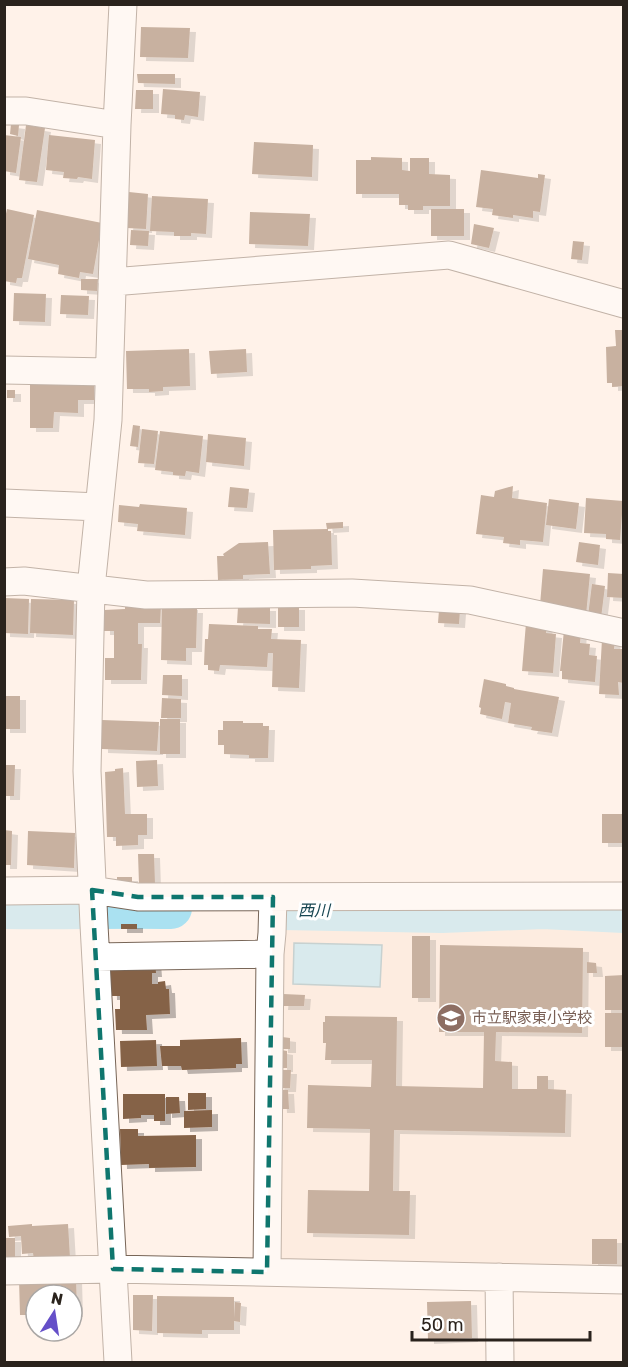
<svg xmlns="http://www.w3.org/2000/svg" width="628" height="1367" font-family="Rubik,'Noto Sans JP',sans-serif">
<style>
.built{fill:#fbe5d5}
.water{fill:#aae1f1;stroke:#84a8b1;stroke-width:1.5}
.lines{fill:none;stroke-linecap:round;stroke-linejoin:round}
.river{stroke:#aae1f1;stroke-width:42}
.building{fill:#856247;filter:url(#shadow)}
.minor-casing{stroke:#786658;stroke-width:29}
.minor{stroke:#fff;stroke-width:27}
.marked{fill:none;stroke:#0f766e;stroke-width:4.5;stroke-dasharray:12 8;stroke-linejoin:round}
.labels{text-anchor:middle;stroke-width:6;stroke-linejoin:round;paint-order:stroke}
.education-label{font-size:15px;fill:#785e54;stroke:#fff;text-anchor:start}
.water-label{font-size:16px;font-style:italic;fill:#184753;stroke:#fff}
</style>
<defs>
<filter id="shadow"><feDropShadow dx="6" dy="4" stdDeviation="0" flood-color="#0004"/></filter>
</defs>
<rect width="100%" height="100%" fill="#fff2e9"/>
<path class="built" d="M623 927V1271L282 1268 276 1105 280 930Z"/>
<path class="water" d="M294 943 382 945 380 987 293 984Z"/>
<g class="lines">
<path class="river" d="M4 908C60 909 116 907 171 908
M282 909 442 912 543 908 624 912"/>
</g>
<path class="building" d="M141 27 190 28 188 58 140 57Z
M137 74H175V84L138 83Z
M163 89 200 92 198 117 185 115 184 120 175 119V115L161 114Z
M136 90H153V109H135Z
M11 124 19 125 18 136 10 134Z
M26 125 45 128 37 182 19 180Z
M4 135 21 137 16 173 4 171Z
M49 135 95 140 92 179 78 177 77 179 63 178 64 172 46 170Z
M254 142 313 145 312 177 252 174Z
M371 157 402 158V170L410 171V158H429V174L450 175V206H423V210H408V205H399V194H356V160H371Z
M481 170 538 178V174L545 175 540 212 533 211V218L513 215V218L492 215 493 209 476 207Z
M129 192 148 194 146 229 127 228Z
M152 196 208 199 206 234 191 233V236H174V232L150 231Z
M7 209 34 215 22 278H17L16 283 4 281V223Z
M431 209H464V236H431Z
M37 210 102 223 93 274 80 272 79 278 58 274 59 265 28 259Z
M250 212 310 214 308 246 249 244Z
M474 224 494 228 489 248 471 244Z
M131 230 149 231 148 246 130 245Z
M573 241 584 242 582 260 571 259Z
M81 279H98L97 291 81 290Z
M14 293 46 294 45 322 13 321Z
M61 295 89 296 88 315 60 314Z
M615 330H624V386L612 387V383H607L606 347 616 346Z
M189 349 190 386 163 387V391L149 392V389H127L126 351Z
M246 349 247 372 211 374 209 351Z
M30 377 94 378V400H78V413L54 412 53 428H30Z
M7 390H15V398H7Z
M133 425 140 426 138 447 130 446Z
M142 429 158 431 154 464 138 463Z
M160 431 203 436 199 473 186 471 185 476 173 475V472L155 470Z
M208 434 246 438 244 466 206 462Z
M513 486 512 498 547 503 543 542 520 540V545L503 543 504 537 476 534 481 495 494 497 495 491Z
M230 487 249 489 247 508 228 507Z
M586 498 623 501 620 540 606 539V534L584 533Z
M549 499 579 503 576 529 546 525Z
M140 504 187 508 185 535 137 531 138 524 118 522 119 505 139 507Z
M343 522V528L327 529 326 523Z
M328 529V531H331L332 565 311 566V569L274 570 273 530Z
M268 542 270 574 243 575V579L218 580 217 556H224L223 554 239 543Z
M579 542 600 545 598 565 576 562Z
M543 569 590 574 586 615 540 605Z
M608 573 624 574V598L607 597Z
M592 584 605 586 601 618 588 616Z
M4 598 29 599 28 634 4 633Z
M31 599 74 600 73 635 30 633Z
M125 603 161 605 160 623H138V644H142L141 680H105V658H114V631H104V610L125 609Z
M162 605 192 606V609H197L196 648H186V661L161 660Z
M278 606H299V627H278Z
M238 607H270V624L237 623Z
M439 610H460L459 624 438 623Z
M526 623 547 625 546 633 556 634 553 673 522 671Z
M209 624 258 626V629H272L271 639 301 640 299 688 272 687 273 653H268L267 667 220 665 219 671 208 670V665H204L205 639H208Z
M564 630 581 632 580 643 590 644 589 655 597 656 595 682 562 679V671H560Z
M602 639 615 640 614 649H624V683L618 682 619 695 599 694Z
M163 675H182V696L162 695Z
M484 679 506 684V686L514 688V689L559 697 552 733 531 730 532 727 508 723 511 703 505 702 502 719 480 714 481 708 479 707Z
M4 696H20V729H4Z
M162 698 181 699V718H161Z
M160 719H180V754H160Z
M102 720 159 722 157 751 102 749Z
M223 721H243V723H263V726H269L268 758H249V755L224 754V745H218V730H223Z
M157 760 158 786 137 787 136 761Z
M4 765H15L14 796H4Z
M123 768 125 814H147V835H138V845L116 846V837H107L105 772 115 771V769Z
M602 814H624V843H602Z
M4 830 12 831 11 865H4Z
M28 831 75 833 74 868 27 865Z
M138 854H154L155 884H139Z
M117 877H132V885L117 884Z
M121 924H137V929H121Z
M412 936H430V998H412Z
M440 945 583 948 582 1033 496 1032 495 1061 512 1062V1089H537V1076H548V1089L566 1090 565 1133 394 1130 393 1191H410L409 1235 307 1233 308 1190 369 1191 370 1129 307 1128 308 1085 371 1087 372 1060H325L326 1043H323V1022H325V1016L397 1017 396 1086 483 1088 484 1032H439Z
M155 960 156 973H152V984H158V982L165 981 166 989H169L170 1014 146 1015 147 1030H116L115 1009H120V996H111L110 962Z
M587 962 596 963 597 973H587Z
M624 975V1010H605V976Z
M283 994 305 995 304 1006H282Z
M605 1013H624V1047H605Z
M282 1037 290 1038V1049H282Z
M241 1038 242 1064H236V1068L182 1070 181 1066H162L160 1046H180V1040Z
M156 1040 157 1066 121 1067 120 1041Z
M281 1050 287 1051V1068H281Z
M280 1070H291L290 1088H278Z
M280 1090H288L289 1109H281Z
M188 1093H206V1109L188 1110Z
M123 1094H165V1121H154V1115H141V1118L123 1119Z
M166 1097H179L180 1113 166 1114Z
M212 1110V1127L184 1128V1111Z
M120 1129H138V1136L196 1135V1167L149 1168V1164L121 1165Z
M32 1224V1226L68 1224 70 1258 34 1260 33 1253 22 1254 21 1236 9 1237 8 1226Z
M4 1238H15V1260H4Z
M592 1239H617V1264H592Z
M76 1277 77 1313H72V1295H36V1315H20L19 1279Z
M133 1295H153L152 1331 133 1330Z
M157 1296 234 1297V1318L235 1302 241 1303 240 1322 234 1321V1330H202V1334L157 1333Z
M471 1301 472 1338 428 1340 427 1302Z"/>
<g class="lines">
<g class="minor-casing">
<path id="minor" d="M4 111H26L117 125
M112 282 449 255 624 304
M4 370 109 372
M4 503 99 507
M4 582 24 581 146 595 352 593 470 600 624 633
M4 891 92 890 138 897 624 896
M96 957 270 954
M4 1271 113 1269 624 1280
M267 1272 270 954 272 933 273 897
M499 1277 500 1362
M118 1362 94 925 87 771 91 588 108 420 117 125 123 4"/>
</g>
<use href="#minor" class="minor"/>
</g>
<path d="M0 0H628V1367H0ZM92 890 138 897H273L267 1272 113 1269Z" fill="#fff2e9" fill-opacity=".55" fill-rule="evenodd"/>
<path class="marked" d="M92 890 138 897H273L267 1272 113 1269Z"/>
<defs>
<g id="school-disc" transform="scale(1.5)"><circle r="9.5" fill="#8d6e63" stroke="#fff"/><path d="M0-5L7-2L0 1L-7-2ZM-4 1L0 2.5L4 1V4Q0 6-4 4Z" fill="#fff"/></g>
</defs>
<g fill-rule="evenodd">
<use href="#school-disc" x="451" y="1018"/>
</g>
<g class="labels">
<g class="education-label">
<text x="472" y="1023">市立駅家東小学校</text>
</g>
<g class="water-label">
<text x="314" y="916">西川</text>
</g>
</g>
<rect width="628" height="1367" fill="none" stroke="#2a231d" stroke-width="12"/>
<g transform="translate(54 1313) rotate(12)"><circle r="28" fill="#ffffff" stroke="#aaa7a5" stroke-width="1.5"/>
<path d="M0-4.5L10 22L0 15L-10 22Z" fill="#654fc8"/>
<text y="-9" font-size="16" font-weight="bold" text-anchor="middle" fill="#2a231d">N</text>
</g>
<path d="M412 1331v9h178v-9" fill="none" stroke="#2a231d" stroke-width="3"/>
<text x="421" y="1331" font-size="18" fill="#2a231d" stroke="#ffffff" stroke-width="4.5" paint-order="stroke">50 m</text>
</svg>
